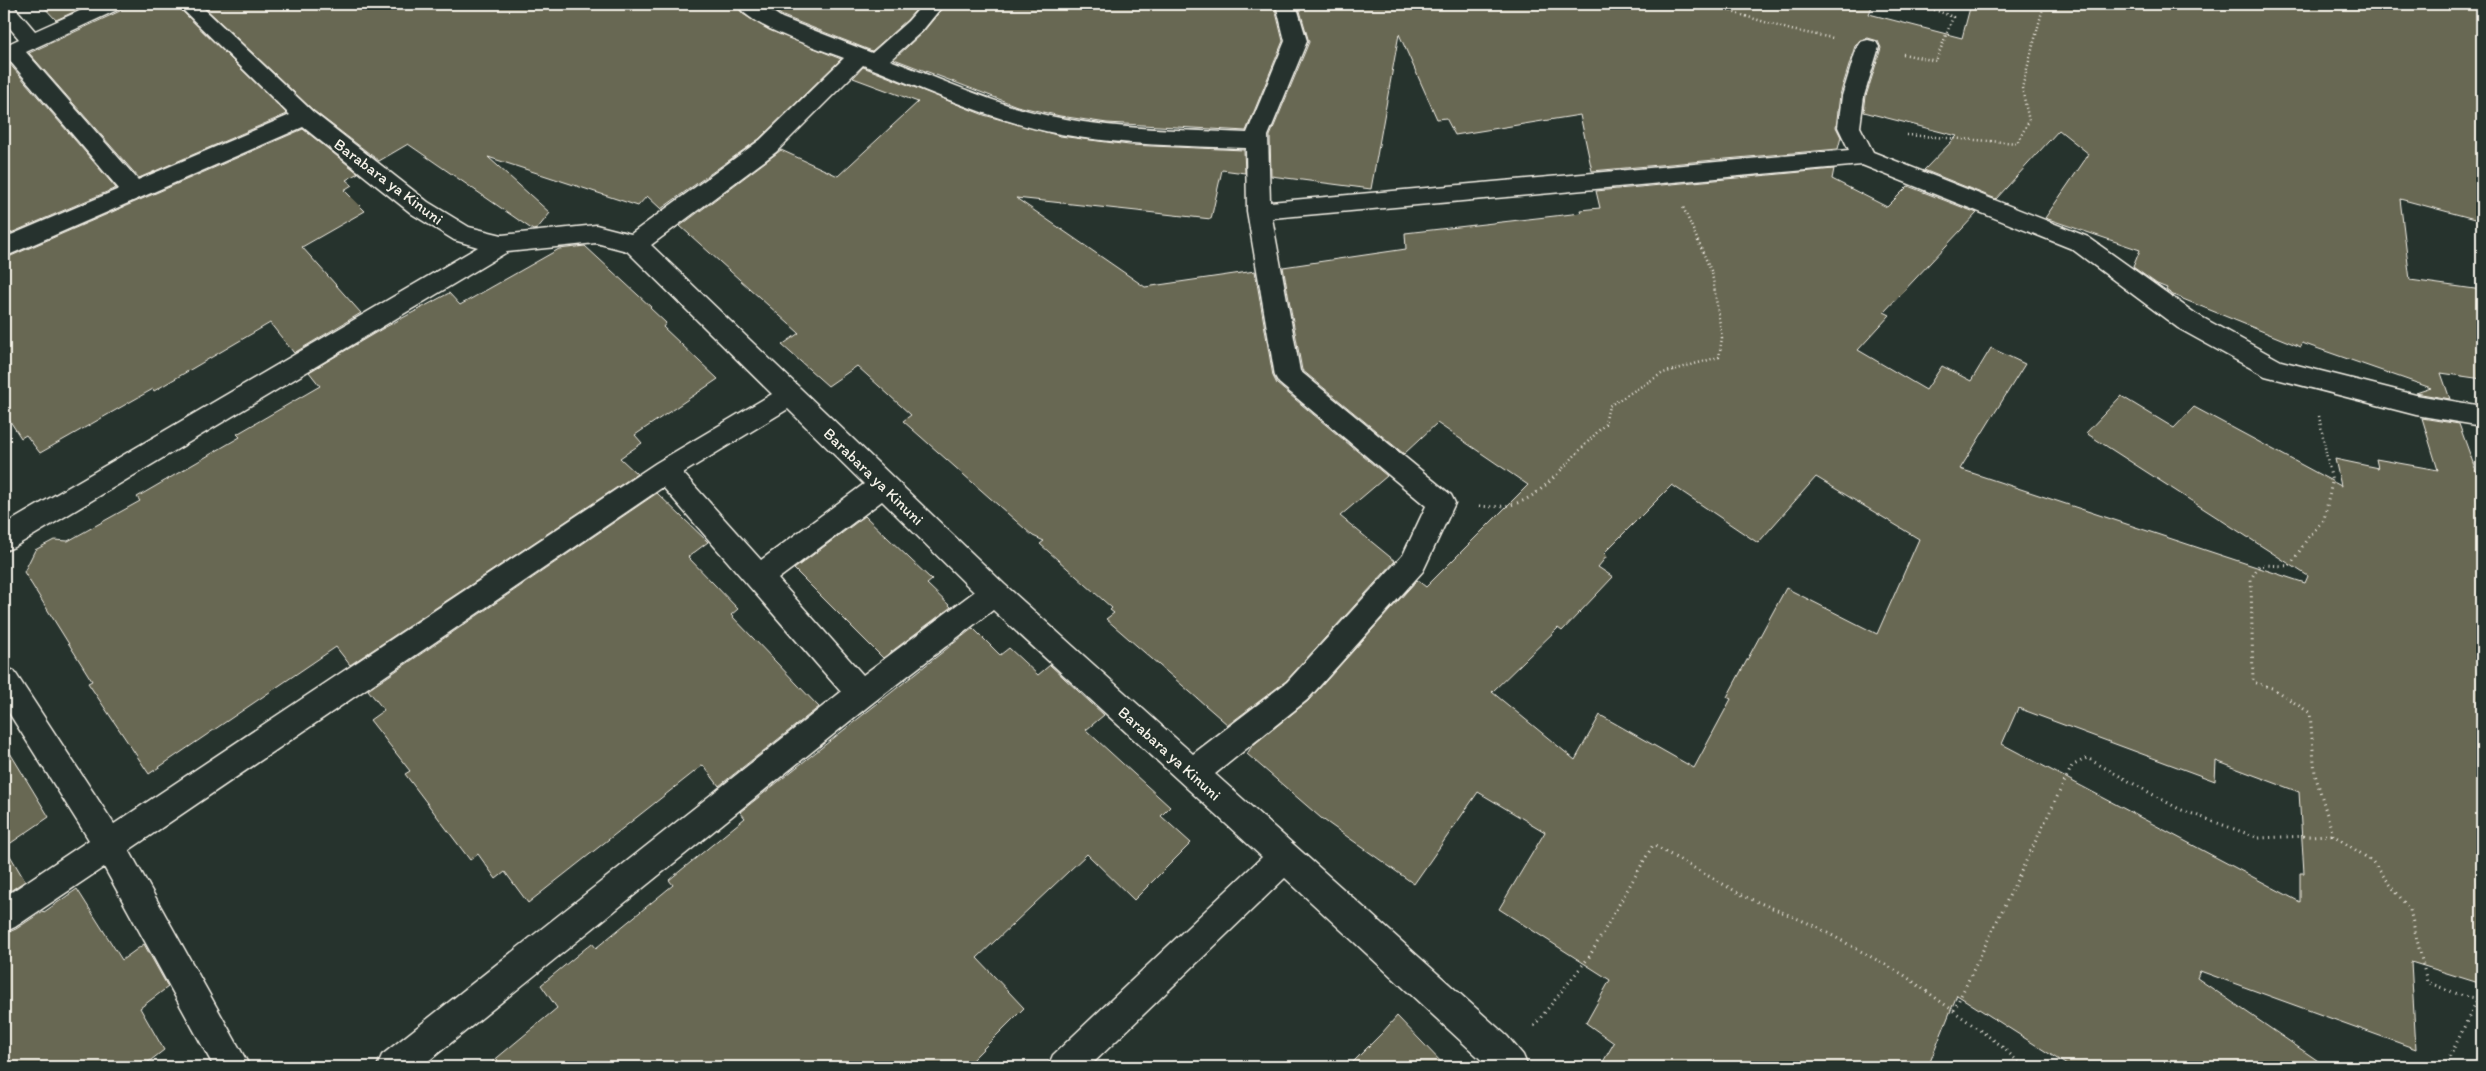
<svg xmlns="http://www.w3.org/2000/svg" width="2486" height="1071" font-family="Itim,sans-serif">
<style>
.building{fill:#686752;stroke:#f4f1e8;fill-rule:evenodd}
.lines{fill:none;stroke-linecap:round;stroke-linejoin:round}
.minor-casing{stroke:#f4f1e8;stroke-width:3}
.path-far1{stroke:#f4f1e8;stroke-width:2.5;stroke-dasharray:1 3;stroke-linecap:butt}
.path{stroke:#f4f1e8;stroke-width:3;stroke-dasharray:1 4.5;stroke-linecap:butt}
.minor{fill:#26332d;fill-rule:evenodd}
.labels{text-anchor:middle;stroke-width:4.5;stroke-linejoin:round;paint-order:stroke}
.street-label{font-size:16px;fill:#f4f1e8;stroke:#26332d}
</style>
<rect width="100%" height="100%" fill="#26332d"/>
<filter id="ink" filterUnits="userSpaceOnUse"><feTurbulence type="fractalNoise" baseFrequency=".02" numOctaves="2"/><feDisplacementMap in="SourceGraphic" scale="10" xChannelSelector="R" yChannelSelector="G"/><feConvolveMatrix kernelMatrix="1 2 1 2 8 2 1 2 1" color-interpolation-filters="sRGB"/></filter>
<g filter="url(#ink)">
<path class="building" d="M41 4H91L56 20Z
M124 4H175L287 114 139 178 29 53 120 11Z
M201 4H735L743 14 769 30 841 59 759 139 661 209 647 196 638 206 488 157 550 213 537 229 533 230 408 144 379 161 314 111Z
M769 4H921L907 20 872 51 783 16 767 6Z
M946 4H1274L1283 41 1246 131 1107 123 1060 116 1017 106 894 59 923 32Z
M1298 4H1873L1869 14 1962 38 1971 4H2482V221L2400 199 2410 280 2482 290V379L2441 373 2450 399 2416 393 2431 388 2302 343 2301 347 2173 295 2166 290 2167 288 2157 284 2133 267 2140 250 2045 218 2089 154 2059 130 1996 199 1924 170 1957 136 1864 112 1866 96 1881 48 1878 41 1868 38 1860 40 1855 46 1840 95 1836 127 1841 137 1838 149 1592 171 1580 115 1455 135 1446 118 1437 119 1399 34 1371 189 1271 176 1270 136 1309 42Z
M8 62 116 188 4 236V63Z
M863 67 984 115 1060 136 1129 145 1244 150 1245 173 1222 170 1211 219 1016 198 1145 287 1255 271 1273 376 1277 384 1387 476 1340 516 1395 561 1286 681 1228 725 1106 619 1114 613 1110 610 1112 608 1040 544 1044 541 1033 536 903 421 911 415 857 366 828 386 782 345 799 333 680 226 781 150 838 176 918 102 853 78Z
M303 129 358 173 346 180 352 185 344 190 365 211 302 247 361 313 294 353 270 323 154 391 153 389 40 453 26 435 21 438 4 412V259Z
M1834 169 1832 179 1887 207 1908 186 1977 213 1884 312 1890 315 1858 350 1926 390 1942 366 1971 381 1991 348 2025 364 1960 469 2305 583 2308 576 2086 433 2121 396 2174 428 2194 407 2341 486 2335 459 2378 468 2376 459 2438 470 2422 418 2459 424 2476 471 2482 472V984L2411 962 2416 1049 2200 971 2197 978 2327 1067H2070L1957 995 1928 1067H1600L1614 1043 1586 1023 1610 980 1499 909 1545 832 1478 792 1414 884 1321 818 1247 754 1252 746 1308 701 1417 580 1426 587 1528 485 1437 423 1404 454 1302 370 1283 267 1406 249 1405 233 1581 213 1580 210 1600 208 1596 191ZM1816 477 1919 539 1877 634 1786 588 1727 697 1731 699 1694 768 1600 715 1575 760 1492 692 1558 628 1562 631 1613 577 1598 567 1607 556 1604 553 1672 485 1758 543ZM2018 708 2215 781 2216 761 2299 792 2304 873H2300V902L2002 744Z
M585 246 651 307 650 308 666 323 663 327 718 379 635 435 642 443 620 458 637 474 350 665 336 647 149 774 88 683 92 681 24 572 35 550 54 540 68 541 140 501 137 497 240 437 237 434 320 386 309 372 382 329 449 293 460 305 559 249Z
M657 493 708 542 688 557 738 609 731 615 819 707 719 786 703 765 528 903 505 872 496 879 478 854 470 860 405 774 410 771 370 720 384 710 368 690Z
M865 516 932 580 927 584 951 607 883 658 794 569Z
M973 628 1000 655 1009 648 1038 675 1050 665 1104 715 1086 730 1170 807 1161 816 1191 843 1134 900 1087 854 977 958 1024 1008 965 1067H486L557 1008 541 985 592 943 596 948 673 885 669 880 745 818 740 812Z
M4 743 49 817 5 847 25 881 4 895Z
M77 889 122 960 144 944 168 987 140 1008 164 1050 142 1067H4V934L16 929 43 911 44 912Z
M1397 1016 1446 1067H1348L1382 1033Z"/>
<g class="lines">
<g class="minor-casing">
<path id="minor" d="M4 4H12L35 31 95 4H122L119 9 26 52 138 180 290 115 177 4H199L313 112 428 202 469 227 502 235 596 225 631 234 760 140 844 58C819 48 749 27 737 4H761L782 18 872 53 908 21 923 4H944L922 31 890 60C946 81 1002 108 1060 118 1122 130 1185 130 1247 133L1285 41 1276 4H1296L1307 41 1268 136 1270 202 1849 150 1838 127 1842 96 1857 47 1860 42 1868 40 1876 42 1879 47 1864 96 1860 127 1873 152 2088 237 2196 314 2281 361 2416 395 2482 406V426L2416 415 2265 376 2178 328 2072 249 1862 165 1272 218 1300 371 1451 495 1455 503 1423 571 1307 700 1215 774 1507 1036 1523 1055 1528 1067H1489L1285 878 1089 1067H1048L1053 1055 1262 857 993 610 871 704 421 1067H377L382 1055 841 692 663 487 129 850 250 1067H214L104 867 15 927 4 932V897L89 840 4 705V667L14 671 114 824 656 463 772 394 627 251 596 243 507 252 14 547 4 551V525L478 247 454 240 412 214 303 127 4 257V238L119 189 9 60 4 61V46L19 39 4 21ZM863 65C927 90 992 121 1060 134 1121 145 1184 146 1246 148L1247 211 1275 376 1279 383 1426 506 1403 555 1287 682 1193 754 1004 584 651 245 776 152ZM788 409 864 484 761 560 683 473ZM882 501 974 592 863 675 778 579Z"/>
</g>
<path class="path-far1" d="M1727 4 1732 12 1791 30 1833 38
M1903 54 1936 61 1953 17 1920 4
M1907 135 2017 143 2029 121 2022 88 2044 4
M2319 416 2329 468
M1563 468 1605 424 1609 406 1663 373 1719 357 1722 338 1712 273 1683 207"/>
<path class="path" d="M2329 467 2332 482 2324 520 2307 539 2290 566 2259 565 2251 579 2253 682 2272 688 2310 713 2315 774 2333 835 2372 861 2410 910 2427 982 2463 996 2482 999
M1479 506C1521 510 1536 496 1564 467
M1954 1010 2072 766 2087 758 2179 809 2259 838 2333 835
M1534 1026 1589 957 1653 845 1746 897 1815 926 1904 975 1999 1044 2024 1067
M2445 1067 2478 998"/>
<use href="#minor" class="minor"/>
</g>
</g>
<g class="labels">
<g class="street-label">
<text transform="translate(389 181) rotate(37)" y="6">Barabara ya Kinuni</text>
<text transform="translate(874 476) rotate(44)" y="6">Barabara ya Kinuni</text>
<text transform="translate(1170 753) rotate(42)" y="6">Barabara ya Kinuni</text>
</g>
</g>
<rect width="2486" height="1071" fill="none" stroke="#26332d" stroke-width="20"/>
<rect x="10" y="10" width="2466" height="1051" fill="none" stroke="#f4f1e8" stroke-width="2" filter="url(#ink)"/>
</svg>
